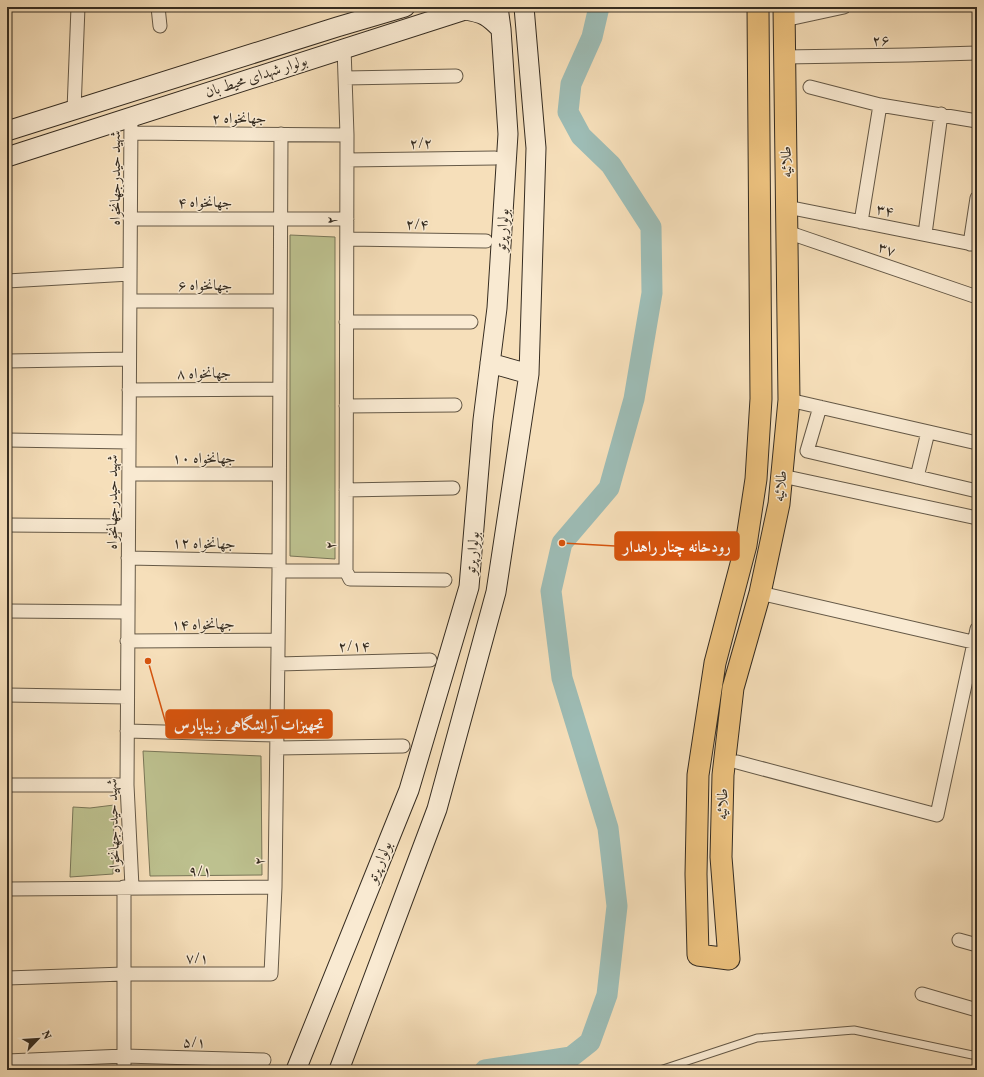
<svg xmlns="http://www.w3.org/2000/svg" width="984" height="1077" font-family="Vollkorn,Amiri,serif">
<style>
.green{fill:#bdc18f;stroke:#797658}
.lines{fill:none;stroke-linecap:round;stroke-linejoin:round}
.river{stroke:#9dbcb5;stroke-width:21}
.lane-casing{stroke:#655947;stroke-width:9}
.street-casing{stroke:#655947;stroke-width:15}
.secondary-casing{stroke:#352c21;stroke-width:21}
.primary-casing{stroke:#352c21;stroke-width:23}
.lane{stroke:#f9ead2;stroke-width:7}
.street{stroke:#f9ead2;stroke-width:13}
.secondary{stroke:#f9ead2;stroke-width:19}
.primary{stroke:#ebc07d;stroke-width:21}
.labels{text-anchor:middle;stroke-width:3;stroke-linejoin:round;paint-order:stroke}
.street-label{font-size:15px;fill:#352c21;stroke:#f9ead2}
.leader{fill:none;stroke:#d6540e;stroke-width:1.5}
.callout-dot{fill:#d6540e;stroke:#f9ead2;stroke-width:1.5}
.callout{fill:#d6540e;stroke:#d6540e;stroke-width:1.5}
.callout-label{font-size:16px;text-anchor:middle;font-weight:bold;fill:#fff}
</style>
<rect width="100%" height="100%" fill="#f6dfba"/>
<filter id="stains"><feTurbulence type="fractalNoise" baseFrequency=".005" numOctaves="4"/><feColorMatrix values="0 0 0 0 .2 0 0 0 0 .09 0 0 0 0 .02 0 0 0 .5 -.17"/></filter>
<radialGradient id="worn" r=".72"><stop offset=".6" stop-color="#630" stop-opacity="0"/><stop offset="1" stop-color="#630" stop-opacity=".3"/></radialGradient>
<path class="green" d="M290 235 335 237V559L290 556Z
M143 751 261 756 262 875 150 876Z
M114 805 113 874 70 877 73 807 90 808Z"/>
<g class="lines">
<path class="river" d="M485 1070 571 1057 590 1042 607 995 617 906 608 828 562 678 551 591 562 543 609 488 634 399 652 293 651 227 611 165 581 136 568 112 571 84 592 37 599 7"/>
<g class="lane-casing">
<path id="lane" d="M660 1070 757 1038 854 1030 977 1056"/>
</g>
<g class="street-casing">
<path id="street" d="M158 7 160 26
M784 20 844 7
M784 57 909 55 977 53
M345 78 456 76
M810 87 880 105 977 121
M74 110 78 7
M131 116 127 785 132 887
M131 133 347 135
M347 160 495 158
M787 207 977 245
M130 219H347
M861 222 880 105
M787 232 977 297
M925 234 941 114
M347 239 486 241
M970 244 977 198
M7 281 130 274
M130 301H280
M346 322H471
M7 361 129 359
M129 390 280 389
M789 400 977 443
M346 406 455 405
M820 407 807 451 977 491
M7 440 129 442
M129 474H279
M782 476 977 518
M917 477 928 432
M346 490 453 488
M7 525 128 526
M128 558 279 561
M279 571 281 134
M346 571 350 579 445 580
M760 593 977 643
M7 611 127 612
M127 641 278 640
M278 664 430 660
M7 695 127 697
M127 731 277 735
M277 748 403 746
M737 762 937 815 977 629
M7 785H127
M7 889 275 887
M959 940 977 945
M7 978 124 974H271L275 887 279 571H346L347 135 344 48
M922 994 977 1010
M7 1061 124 1056 264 1060
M124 1070V887"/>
</g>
<g class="secondary-casing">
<path id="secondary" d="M7 131 337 27 405 7
M7 157 465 10C484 13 488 16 501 29
M490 363 529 374
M296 1070 409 790 469 587 483 420 497 308 508 134 501 29 498 7
M339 1070 437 809 496 592 529 374 536 148 524 7"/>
</g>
<g class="primary-casing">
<path id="primary" d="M758 7 761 399 756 479 746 545 715 663 698 775 696 874 698 955 729 959 721 857 723 775 733 688 760 593 779 504 789 400 784 7"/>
</g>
<use href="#lane" class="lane"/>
<use href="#street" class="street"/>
<use href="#secondary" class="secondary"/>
<use href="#primary" class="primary"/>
</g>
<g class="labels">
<g class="street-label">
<text transform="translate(881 40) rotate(-1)" y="5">۲۶</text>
<text transform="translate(256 76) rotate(-18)" y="5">بولوار شهدای محیط بان</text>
<text x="239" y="123">جهانخواه ۲</text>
<text transform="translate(421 143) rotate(-1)" y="5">۲/۲</text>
<text transform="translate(786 162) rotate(-91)" y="5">طلائیه</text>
<text transform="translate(115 178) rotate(-90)" y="5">شهید حیدرجهانخواه</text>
<text x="205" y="207">جهانخواه ۴</text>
<text transform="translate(885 210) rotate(11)" y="5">۳۴</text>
<text transform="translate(331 220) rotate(-90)" y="5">۲</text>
<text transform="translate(417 224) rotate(1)" y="5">۲/۴</text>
<text transform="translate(502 230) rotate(-86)" y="5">بولوار پرتو</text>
<text transform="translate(887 249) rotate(19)" y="5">۳۷</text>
<text x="205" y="290">جهانخواه ۶</text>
<text transform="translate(204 373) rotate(-1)" y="5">جهانخواه ۸</text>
<text x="204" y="463">جهانخواه ۱۰</text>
<text transform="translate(780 486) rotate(-84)" y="5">طلائیه</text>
<text transform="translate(112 502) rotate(-90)" y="5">شهید حیدرجهانخواه</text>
<text transform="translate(204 543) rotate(1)" y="5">جهانخواه ۱۲</text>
<text transform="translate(330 545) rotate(-90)" y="5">۲</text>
<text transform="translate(472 553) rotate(-85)" y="5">بولوار پرتو</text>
<text transform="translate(203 624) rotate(-1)" y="5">جهانخواه ۱۴</text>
<text transform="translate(354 646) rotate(-1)" y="5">۲/۱۴</text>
<text transform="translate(722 804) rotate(-89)" y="5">طلائیه</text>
<text transform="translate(113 826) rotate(-92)" y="5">شهید حیدرجهانخواه</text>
<text transform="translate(259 861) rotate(-89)" y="5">۲</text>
<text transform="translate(379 862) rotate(-68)" y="5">بولوار پرتو</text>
<text x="200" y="876">۹/۱</text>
<text x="197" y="963">۷/۱</text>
<text transform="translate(194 1042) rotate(1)" y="5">۵/۱</text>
</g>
</g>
<path class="leader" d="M562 543L615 546M148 661L166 724"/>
<g class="callout-dot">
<circle cx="562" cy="543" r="4"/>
<circle cx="148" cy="661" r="4"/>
</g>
<g class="callout">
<rect x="615" y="532" width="124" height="28" rx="4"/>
<rect x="166" y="710" width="166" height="28" rx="4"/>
</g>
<g class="callout-label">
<text x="677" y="552">رودخانه چنار راهدار</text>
<text x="249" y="730">تجهیزات آرایشگاهی زیباپارس</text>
</g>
<rect width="984" height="1077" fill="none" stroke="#f6dfba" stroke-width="24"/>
<rect x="8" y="8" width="968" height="1061" fill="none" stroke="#352c21" stroke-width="2"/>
<rect x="12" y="12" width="960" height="1053" fill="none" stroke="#352c21"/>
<g transform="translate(38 1039) rotate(65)" stroke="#f9ead2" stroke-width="3" paint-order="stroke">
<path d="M0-3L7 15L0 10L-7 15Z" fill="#352c21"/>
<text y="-6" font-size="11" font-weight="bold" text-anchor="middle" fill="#352c21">N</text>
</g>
<rect width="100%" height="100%" filter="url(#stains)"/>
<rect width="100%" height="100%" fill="url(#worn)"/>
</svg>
